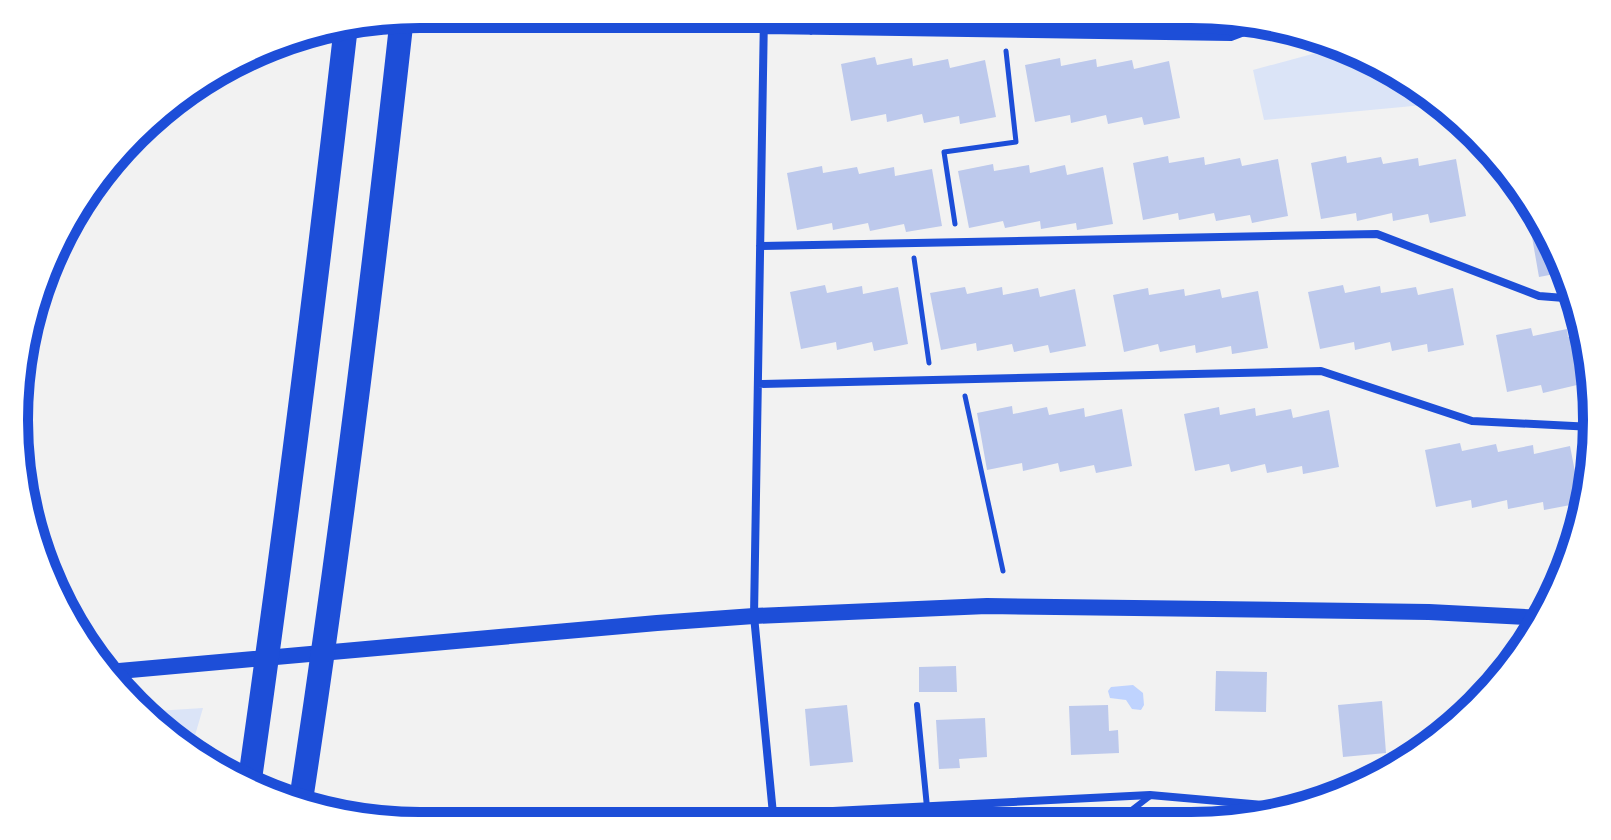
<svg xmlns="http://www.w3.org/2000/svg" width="1611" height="840" font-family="'Sofia Sans Condensed',sans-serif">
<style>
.green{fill:#dbe4f7}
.water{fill:#bfd3fe}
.building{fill:#bdc9ec}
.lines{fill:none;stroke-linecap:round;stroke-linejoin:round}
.path{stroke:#1d4ed8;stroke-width:5}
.service{stroke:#1d4ed8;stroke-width:6}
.minor{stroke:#1d4ed8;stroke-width:8}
.secondary{stroke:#1d4ed8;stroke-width:16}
.motorway{stroke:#1d4ed8;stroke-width:24}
.rim{fill:none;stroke:#1d4ed8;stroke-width:10}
</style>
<rect width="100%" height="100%" fill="#f2f2f2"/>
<path class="green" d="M1338 47 1371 56 1434 104 1264 120 1253 70Z
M203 708 191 749 140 712Z"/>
<path class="water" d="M1133 685 1143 693 1144 705 1141 710 1132 709 1126 700 1110 698 1108 691 1111 687Z"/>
<path class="building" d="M875 57 877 65 912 58 913 66 948 59 950 68 985 60 996 117 960 124 959 116 924 123 922 114 887 122 886 114 851 121 841 64Z
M1060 58 1061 66 1096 59 1097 67 1132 60 1134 69 1169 61 1180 118 1144 125 1142 117 1108 124 1106 115 1071 123 1070 115 1035 122 1025 65Z
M1168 156 1169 163 1204 157 1205 165 1240 158 1242 166 1278 159 1288 216 1252 223 1250 215 1216 221 1214 213 1179 220 1178 213 1143 220 1133 163Z
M1346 156 1347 163 1381 157 1383 164 1418 158 1419 166 1456 159 1466 216 1430 223 1428 214 1393 221 1392 213 1357 221 1356 213 1321 219 1311 163Z
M993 164 994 171 1029 165 1030 173 1065 165 1067 175 1103 167 1113 224 1077 230 1076 223 1041 229 1040 221 1005 228 1003 221 969 228 958 171Z
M822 166 823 173 857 167 859 174 894 167 895 176 932 169 942 226 906 232 904 224 870 231 868 223 833 230 832 223 797 230 787 173Z
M1535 219 1561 264 1565 272 1539 277 1529 220Z
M825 285 827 293 862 286 863 294 898 287 908 344 874 351 872 342 837 350 836 342 801 349 790 292Z
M1343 285 1345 293 1380 286 1381 293 1416 287 1418 295 1453 288 1464 345 1428 352 1427 344 1392 351 1390 342 1355 350 1354 342 1320 349 1308 292Z
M965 287 967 294 1002 287 1003 295 1038 288 1040 297 1075 289 1086 346 1050 353 1048 345 1014 352 1012 344 977 351 976 343 941 350 930 293Z
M1148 288 1149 295 1184 289 1185 296 1220 289 1222 298 1258 291 1268 348 1232 354 1231 346 1196 353 1195 345 1160 352 1158 344 1124 352 1113 295Z
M1531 328 1533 336 1567 329 1568 337 1581 334 1589 392 1579 394 1577 385 1543 393 1541 385 1507 392 1496 335Z
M1012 406 1013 414 1047 407 1049 415 1084 408 1085 417 1122 409 1132 466 1096 473 1094 465 1060 472 1058 463 1023 471 1022 463 987 470 977 413Z
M1219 407 1220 415 1255 408 1256 416 1291 409 1293 418 1329 410 1339 467 1303 474 1302 466 1267 473 1265 464 1231 472 1229 464 1195 471 1184 414Z
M1460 443 1462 451 1496 444 1498 452 1533 445 1534 454 1570 446 1581 503 1544 510 1543 502 1508 509 1507 500 1472 508 1471 500 1436 507 1425 450Z
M956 666 957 692H919V667Z
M1216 671 1267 672 1266 712 1215 711Z
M1382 701 1386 753 1343 757 1338 705Z
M847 705 853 762 810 766 805 709Z
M1108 705 1109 731 1118 730 1119 753 1071 755 1069 706Z
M985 718 987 757 959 759 960 768 939 769 936 720Z"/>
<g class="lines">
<path class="path" d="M955 224 944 152 1016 142 1006 51
M914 258 929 363
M965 396 1003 571"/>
<path class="service" d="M917 705 927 807
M1115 823 1150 796"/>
<path class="minor" d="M764 14 754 616 773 814 1150 795 1297 808
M764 30 1231 37 1260 26
M811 31 812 14
M760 246 1377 234 1539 296 1577 299
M758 384 1321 371 1472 421 1593 427"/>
<path class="secondary" d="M108 672 657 623 754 616 987 606 1429 612 1543 618"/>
<path class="motorway" d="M249 786C285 533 317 280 346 26
M301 800C341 540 373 279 402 17"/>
</g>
<path d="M0 0H1611V840H0ZM420 28H1191A392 392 0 0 1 1583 420V420A392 392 0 0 1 1191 812H420A392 392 0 0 1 28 420V420A392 392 0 0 1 420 28Z" fill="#fff" fill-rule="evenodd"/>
<path class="rim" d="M420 28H1191A392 392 0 0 1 1583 420V420A392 392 0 0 1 1191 812H420A392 392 0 0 1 28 420V420A392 392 0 0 1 420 28Z"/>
</svg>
